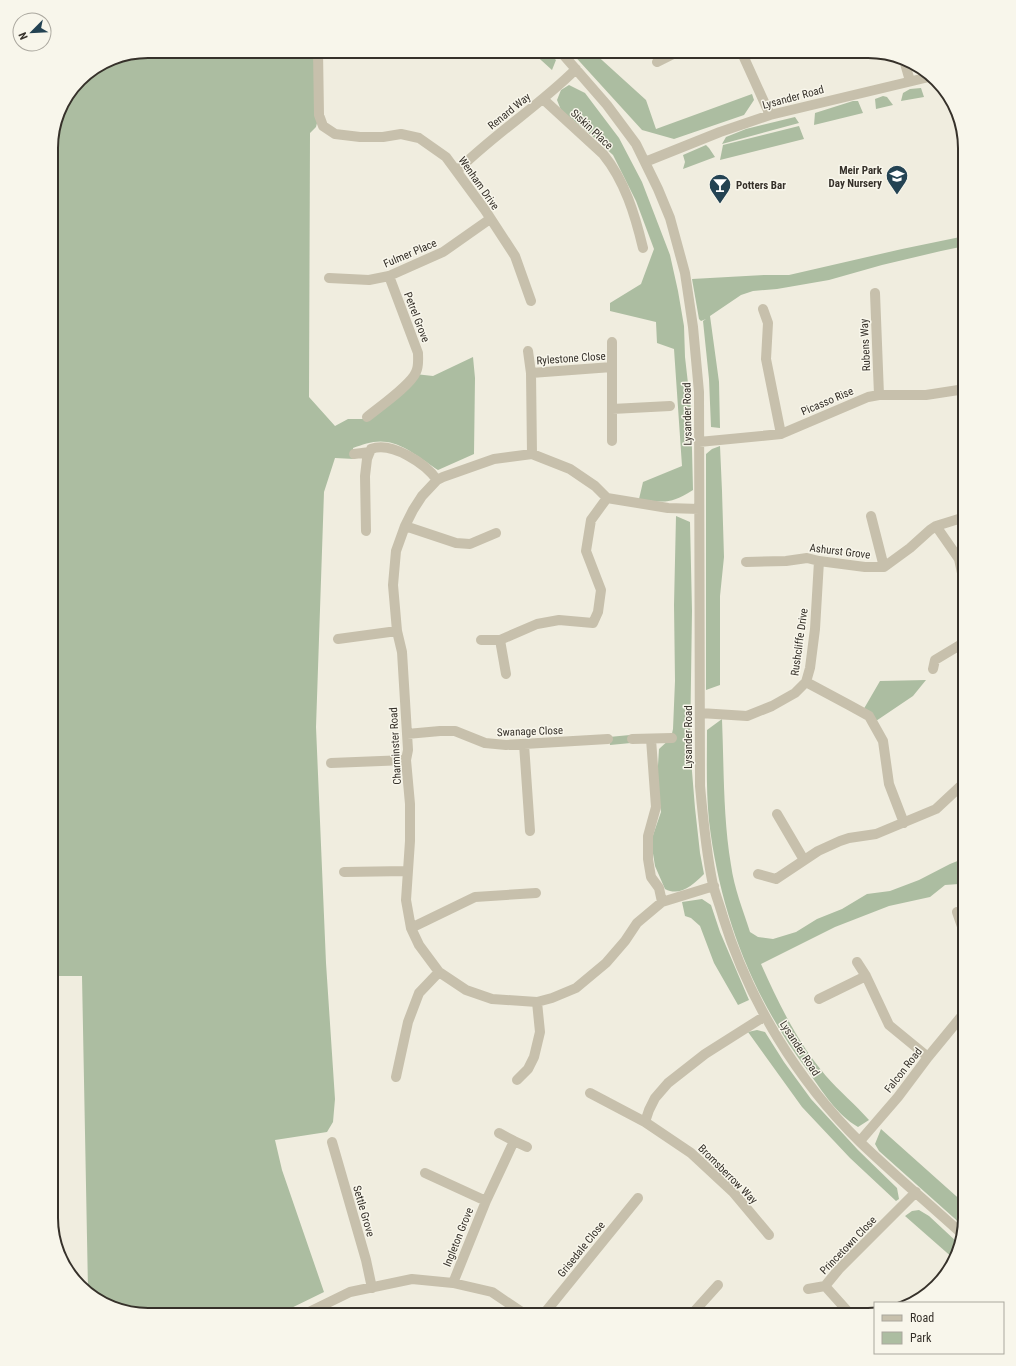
<svg xmlns="http://www.w3.org/2000/svg" width="1016" height="1366" font-family="'Roboto Condensed',sans-serif">
<style>
.green{fill:#acbda1}
.lines{fill:none;stroke-linecap:round;stroke-linejoin:round}
.minor{stroke:#c7c0ac;stroke-width:10}
.labels{text-anchor:middle;stroke-width:3;stroke-linejoin:round;paint-order:stroke}
.street-label{font-size:11px;fill:#36312a;stroke:#f8f6eb}
.poi-label{font-size:11px;font-weight:bold;fill:#36312a;stroke:#f8f6eb;text-anchor:end}
.rim{fill:none;stroke:#36312a;stroke-width:2}
</style>
<rect width="100%" height="100%" fill="#f0eddf"/>
<path class="green" d="M148 51H319V115L316 127 310 133 309 397 335 426 348 419H363L415 374 433 376 473 357 475 378 474 454 438 470C424 461 404 444 387 442 375 440 364 444 353 448L354 459 335 458 324 492 316 727 326 963 335 1099 333 1122 327 1132 275 1140 282 1170 324 1292 277 1315H142L99 1302 88 1290 82 976H51V141L61 105 84 75 111 58Z
M531 51H547L556 60 552 70Z
M570 51H592L646 100 656 129 752 94 754 100 744 115 674 139 642 130Z
M569 85 585 93 619 138 642 182 670 255 678 291 684 326 685 357 691 410 693 490C671 504 664 503 639 499L643 482 682 466 674 349 657 343 656 322 610 311V303L641 284 654 249 636 201 613 155 591 135 561 110 557 100 561 90Z
M921 88 924 97 901 101 903 93 910 89Z
M883 96 887 97 893 105 876 109 875 99Z
M853 101H858L863 113 814 125 815 113Z
M795 117 799 123 722 144 726 137 746 129Z
M799 126 804 139 720 160 723 145Z
M706 145 709 148 715 157 683 169 685 162 683 155Z
M965 236V246L941 251 882 265 829 280 777 289 753 291 741 295 710 316 719 382 720 428 711 427 709 379 703 321 706 319 701 321 699 319 692 279 764 275H789L902 249Z
M720 446 722 491 724 557 720 596V685L706 690V454L712 449Z
M676 516 690 522 692 611 690 747 695 808 700 853 704 874C693 885 680 897 665 889L655 866 651 841 661 812 657 781 659 749 671 738 673 729 675 681 674 605Z
M926 680 913 696 873 723 862 712 880 681Z
M722 719C724 768 723 817 731 865 734 888 743 910 750 932L758 937 773 939 796 932 817 919 842 909 867 894 890 891 919 880 950 864 965 858V881L959 884 945 885 930 897 889 906 835 927 761 964C779 1004 797 1042 826 1076 839 1091 855 1104 869 1120L858 1127C837 1115 822 1091 808 1071 752 997 720 913 709 821 706 791 707 760 707 730Z
M630 735 631 743 610 745 609 737Z
M702 899 711 905 720 932 749 1000 738 1005 714 963 700 926 691 918 685 916 682 902Z
M757 1030 765 1032 784 1062 811 1099 858 1150 897 1188 899 1199 896 1201 850 1158 802 1107 748 1032Z
M881 1129 965 1204V1218L963 1226 879 1151 875 1144Z
M919 1210 929 1216 958 1243 954 1259 905 1216 912 1211Z"/>
<g class="lines">
<path class="minor" d="M318 51 319 115 323 126 335 134 360 137H383L401 134 419 138 446 157 485 210 515 256 531 301
M560 51 607 105 636 144 658 189 670 218 685 273 693 327 699 392 700 786C703 819 706 852 713 885 716 896 720 906 723 917 749 1001 797 1080 860 1142 892 1173 927 1202 961 1233
M741 51 770 115
M904 60 910 81
M657 62 679 51
M543 99 603 154C625 181 635 215 643 248
M645 162 720 132 770 115 929 77
M457 171C494 134 539 106 576 69
M329 278 369 280 389 276 443 252 490 219
M875 293 879 395
M763 309 768 323 766 359 781 434
M528 351 531 373 532 454
M531 373 612 367
M612 409 670 406
M367 417C379 407 411 385 416 372 419 366 418 359 418 353L389 276
M612 441V342
M699 442 781 434 868 397 879 395H926L965 389
M354 454 370 452
M699 509 668 508 607 498 595 486 570 469 532 454 494 459 443 477 437 480 422 496 413 510 405 526 396 551 393 585 397 631 402 652 408 750 406 760 410 804V841L406 900 411 928 419 945 439 972 466 990 492 999 537 1002 552 998 576 988 606 963 625 941 637 923 662 902 714 886
M871 516 884 567
M405 526 456 543 470 544 496 533
M936 526 959 559 965 587
M366 531 365 476 367 459 371 449C392 441 426 464 437 480
M746 562 786 561 807 558 819 561 865 567H884
M884 567 910 548 930 530 936 526 965 517
M338 639 397 631
M481 640H500L537 624 559 620 593 623 598 612 601 590 586 551 591 520 607 498
M500 640 506 674
M933 669 935 660 965 642
M806 682 849 705 869 716 883 741 889 784 904 823
M700 713 747 716 772 706 795 693 806 682 810 668 815 629 819 561
M407 734 440 731H455L485 743 506 745 608 739
M632 739 672 738
M651 739 656 807 648 836V859L651 877 659 888 662 902
M524 744 530 831
M331 763 406 760
M777 814 804 860
M344 872 407 871
M758 874 776 879 818 851 840 841 849 838 876 834 936 809 965 782
M957 912 965 935
M411 928 475 897 536 893
M857 962 866 976
M819 999 866 976 889 1025 928 1057
M396 1077 408 1022 419 993 439 972
M517 1080 528 1069 534 1057 540 1032 537 1002
M590 1093 645 1122 691 1153 733 1192 769 1235
M645 1122 649 1110 655 1098 668 1083 705 1054 765 1016
M514 1141 527 1147
M860 1141 898 1097 928 1057 965 1012
M332 1142 366 1260 372 1288
M425 1173 486 1201
M453 1283 486 1201 514 1141 499 1133
M808 1289 825 1286
M303 1315 350 1292 412 1279 453 1283 492 1292 526 1315
M543 1315 638 1198
M691 1315 718 1285
M851 1315 825 1286 839 1269 916 1192"/>
</g>
<defs>
<g id="school-pin" transform="scale(1.15)"><path d="M0 17L-7.5 6A9.5 9.5 0 1 1 7.5 6Z" fill="#244353" stroke="#f8f6eb"/><path d="M0-5L7-2L0 1L-7-2ZM-4 1L0 2.5L4 1V4Q0 6-4 4Z" fill="#fff"/></g>
<g id="bar-pin" transform="scale(1.15)"><path d="M0 17L-7.5 6A9.5 9.5 0 1 1 7.5 6Z" fill="#244353" stroke="#f8f6eb"/><path d="M-6-5H6L.8 .8V4.5H3.5V6h-7V4.5H-.8V.8Z" fill="#fff"/></g>
</defs>
<g fill-rule="evenodd">
<use href="#school-pin" x="897" y="176"/>
<use href="#bar-pin" x="720" y="185"/>
</g>
<g class="labels">
<g class="street-label">
<text transform="translate(793 97) rotate(-15)" y="4">Lysander Road</text>
<text transform="translate(509 111) rotate(-39)" y="4">Renard Way</text>
<text transform="translate(592 129) rotate(43)" y="4">Siskin Place</text>
<text transform="translate(479 183) rotate(55)" y="4">Wenham Drive</text>
<text transform="translate(410 253) rotate(-23)" y="4">Fulmer Place</text>
<text transform="translate(417 317) rotate(69)" y="4">Petrel Grove</text>
<text transform="translate(865 345) rotate(-93)" y="4">Rubens Way</text>
<text transform="translate(571 358) rotate(-4)" y="4">Rylestone Close</text>
<text transform="translate(827 401) rotate(-23)" y="4">Picasso Rise</text>
<text transform="translate(687 414) rotate(-91)" y="4">Lysander Road</text>
<text transform="translate(840 551) rotate(7)" y="4">Ashurst Grove</text>
<text transform="translate(799 642) rotate(-82)" y="4">Rushcliffe Drive</text>
<text transform="translate(530 731) rotate(-2)" y="4">Swanage Close</text>
<text transform="translate(688 737) rotate(-90)" y="4">Lysander Road</text>
<text transform="translate(395 746) rotate(-93)" y="4">Charminster Road</text>
<text transform="translate(800 1048) rotate(57)" y="4">Lysander Road</text>
<text transform="translate(903 1070) rotate(-52)" y="4">Falcon Road</text>
<text transform="translate(728 1174) rotate(45)" y="4">Bromsberrow Way</text>
<text transform="translate(364 1211) rotate(74)" y="4">Settle Grove</text>
<text transform="translate(458 1237) rotate(-68)" y="4">Ingleton Grove</text>
<text transform="translate(848 1245) rotate(-46)" y="4">Princetown Close</text>
<text transform="translate(581 1249) rotate(-51)" y="4">Grisedale Close</text>
</g>
<g class="poi-label">
<text x="882" y="174">Meir Park<tspan x="882" dy="13">Day Nursery</tspan></text>
<text x="736" y="189" text-anchor="start">Potters Bar</text>
</g>
</g>
<path d="M0 0H1016V1366H0ZM148 58H868A90 90 0 0 1 958 148V1218A90 90 0 0 1 868 1308H148A90 90 0 0 1 58 1218V148A90 90 0 0 1 148 58Z" fill="#f8f6eb" fill-rule="evenodd"/>
<path class="rim" d="M148 58H868A90 90 0 0 1 958 148V1218A90 90 0 0 1 868 1308H148A90 90 0 0 1 58 1218V148A90 90 0 0 1 148 58Z"/>
<rect x="874" y="1302" width="130" height="52" fill="#f8f6eb" stroke="#aaa79e"/>
<rect x="882" y="1315" width="20" height="6" fill="#c7c0ac" stroke="#aaa79e"/>
<text x="910" y="1322" font-size="12" fill="#36312a">Road</text>
<rect x="882" y="1332" width="20" height="12" fill="#acbda1" stroke="#aaa79e"/>
<text x="910" y="1342" font-size="12" fill="#36312a">Park</text>
<g transform="translate(32 32) rotate(246)"><circle r="19" fill="#f8f6eb" stroke="#aaa79e"/>
<path d="M0-3L7 15L0 10L-7 15Z" fill="#244353"/>
<text y="-6" font-size="11" font-weight="bold" text-anchor="middle" fill="#36312a">N</text>
</g>
</svg>
